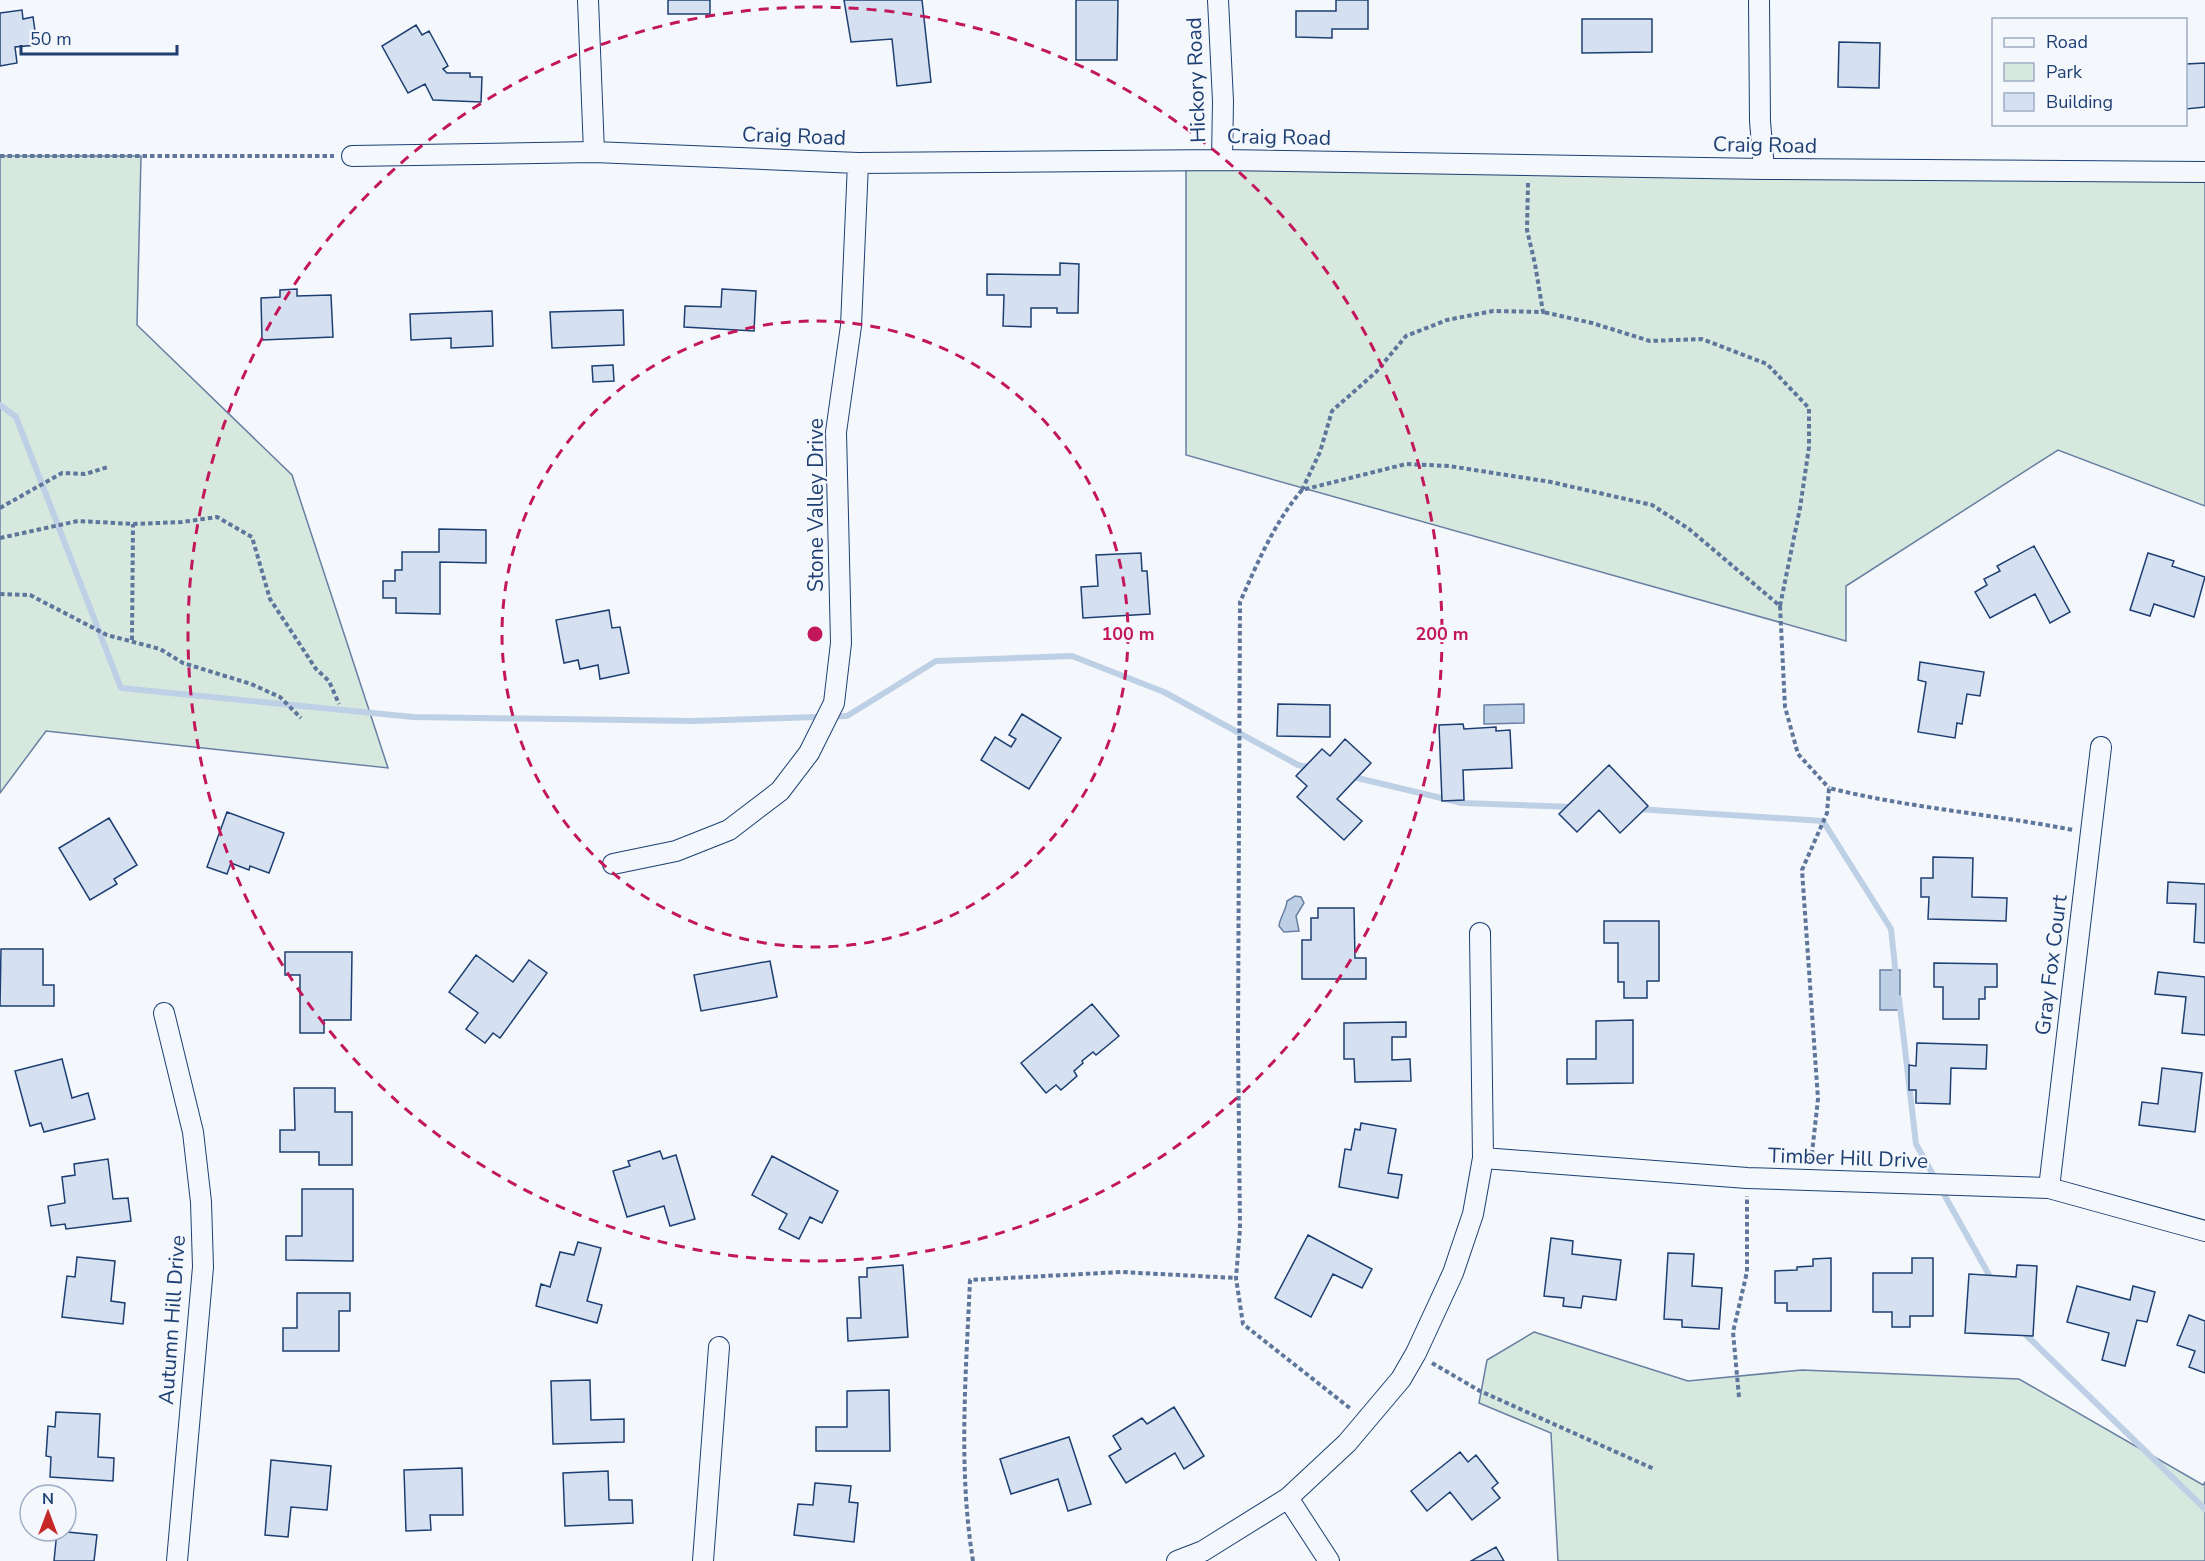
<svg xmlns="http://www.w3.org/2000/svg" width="2205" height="1561" font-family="'Nunito Sans',sans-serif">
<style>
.green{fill:#d7e8df;stroke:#687fa3;stroke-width:1.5}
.water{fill:#bed0e5;stroke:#687fa3;stroke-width:1.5}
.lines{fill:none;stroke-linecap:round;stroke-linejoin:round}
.stream{stroke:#bed0e5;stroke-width:6}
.building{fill:#d5e0f0;stroke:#1d3f73;stroke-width:1.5}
.street-casing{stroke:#1d3f73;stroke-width:22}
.path{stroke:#5e769c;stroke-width:4;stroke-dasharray:4.5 3;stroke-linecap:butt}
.street{stroke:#f4f7fb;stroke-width:20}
.ring{fill:none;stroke:#c2185b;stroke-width:3;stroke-dasharray:10 8}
.labels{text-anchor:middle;stroke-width:4.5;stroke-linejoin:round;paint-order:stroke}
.street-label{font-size:21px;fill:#1d3f73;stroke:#f4f7fb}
.centre{fill:#c2185b;stroke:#f4f7fb;stroke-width:3}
.ring-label{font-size:18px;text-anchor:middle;font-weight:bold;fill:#c2185b;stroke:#f4f7fb;stroke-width:4.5;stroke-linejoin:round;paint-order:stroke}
</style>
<rect width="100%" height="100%" fill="#f4f7fb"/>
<path class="green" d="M0 156H141L137 325 292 475 388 768 46 731 0 793Z
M1186 160 2205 172V506L2058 450 1846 586V641L1186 455Z
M1534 1332 1688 1381 1802 1370 2019 1379 2203 1485 2205 1482V1561H1558L1551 1433 1479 1403 1487 1360Z"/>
<path class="water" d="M1524 704V723L1484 724V705Z
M1295 896 1301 897 1304 903 1296 916 1299 931 1284 932 1279 926C1280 917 1286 911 1287 901Z
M1880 970H1900V1010H1880Z"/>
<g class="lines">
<path class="stream" d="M0 405 16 417 121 688 413 717 693 721 847 716 936 661 1072 656 1164 692 1298 765 1313 768
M1349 776 1462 803 1573 807
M1637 809 1823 821 1891 929 1896 976
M1899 998 1916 1144 1936 1180
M1941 1189 1993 1282
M2023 1332 2205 1509"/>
</g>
<path class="building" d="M668 0H710V14H668Z
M844 0H922L931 82 897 86 892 39 851 42Z
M1076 0H1118L1117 60H1076Z
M1336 0H1368V29H1332V38L1296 37V11H1336Z
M22 10 23 19 33 17 37 45 15 47 17 63 0 66V13Z
M1582 19H1652V52L1582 53Z
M416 25 422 35 429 31 448 66 443 69 447 73H470V77H482L481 102 433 100 425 84 408 93 382 46Z
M1839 42 1880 43 1879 88 1838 87Z
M2205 63V107L2186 109V64Z
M1060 263 1079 264 1078 313H1057V308H1031V327L1003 326 1004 295H987V274L1060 275Z
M297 289V296L331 295 333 337 262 340 261 298 280 297V290Z
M722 289 756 291 754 331 684 327 685 306 721 307Z
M623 310 624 345 552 348 550 312Z
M492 311 493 346 451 348V338L411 340 410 314Z
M613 365 614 381 593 382 592 366Z
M439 529 486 530V563L440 562V614L396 613V598H383V581H395V570H402V552H439Z
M2034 546 2070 612 2050 623 2035 594 1990 618 1975 592 1987 585 1984 579 2000 571 1997 566Z
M1141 553 1142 571H1147L1150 614 1083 618 1081 587 1098 586 1096 555Z
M2148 553 2174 561 2172 566 2205 577 2194 617 2154 604 2150 616 2130 610Z
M609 610 612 628 620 627 629 673 600 679 598 665 580 669 578 660 564 663 556 620Z
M1920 662 1984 672 1980 696 1967 694 1962 724 1957 723 1955 738 1918 732 1926 682 1918 680Z
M1278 704 1330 705V737L1277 736Z
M1022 714 1061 738 1029 789 981 760 995 737 1011 747 1016 739 1009 735Z
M1463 724 1464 729 1496 727V731L1510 730 1512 768 1463 770 1464 800 1442 801 1439 725Z
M1345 739 1371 763 1337 799 1362 821 1344 840 1297 797 1307 786 1296 776 1322 749 1330 756Z
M1609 765 1648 806 1620 833 1599 810 1577 832 1559 814Z
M227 812 284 833 269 873 250 866 249 870 231 863 227 874 207 867Z
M109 818 137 865 114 879 117 884 90 900 59 848Z
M1933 857 1973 858 1972 897 2007 898 2006 921 1928 919 1929 897H1921V878H1933Z
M2168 882 2205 884V943L2194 942 2196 904 2167 903Z
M1318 908H1354L1355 958H1366V979H1302V940H1311V918H1318Z
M1604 921H1659V981H1647V998H1624V982H1618V943H1604Z
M1 949H43V985H54V1006H0Z
M285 952H352L351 1020H324V1033H300V975H285Z
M476 955 513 982 529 960 547 973 500 1038 493 1033 485 1043 466 1029 478 1013 449 992Z
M770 961 777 997 701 1011 694 975Z
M1934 963 1997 964V987H1985V999H1979V1019H1943V987H1934Z
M2158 972 2205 977V1035L2182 1033 2186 997 2155 994Z
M1092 1004 1119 1036 1096 1055 1093 1052 1082 1061 1083 1063 1074 1071 1077 1076 1061 1090 1056 1085 1046 1093 1021 1063Z
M1633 1020V1083L1567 1084V1059H1596V1021Z
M1406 1022V1037H1392V1060L1410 1059 1411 1081 1355 1082 1354 1059H1344V1023Z
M1917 1043 1987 1045 1986 1069 1951 1068 1950 1104 1916 1103V1090H1909V1065L1916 1066Z
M62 1059 72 1098 88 1093 95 1119 44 1132 41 1123 30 1126 15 1071Z
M2162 1068 2202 1073 2195 1132 2139 1125 2142 1102 2158 1104Z
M294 1088H335V1112H352V1165H319V1152H280V1130H295Z
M1361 1123 1396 1129 1388 1173 1402 1175 1398 1198 1339 1187 1345 1149 1351 1150 1355 1129 1360 1130Z
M660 1151 663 1159 676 1155 695 1219 670 1226 664 1206 627 1217 613 1171 630 1166 628 1161Z
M772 1156 838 1191 822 1223 810 1217 799 1239 779 1229 787 1214 752 1195Z
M108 1159 113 1199 128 1198 131 1221 66 1229 65 1224 51 1226 48 1206 65 1203 62 1177 75 1175 74 1164Z
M302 1189H353V1261L286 1260V1236H302Z
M1308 1235 1372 1269 1362 1288 1333 1274 1311 1317 1275 1298Z
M1551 1238 1573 1241 1572 1254 1621 1260 1616 1300 1583 1296 1581 1308 1563 1306 1564 1298 1544 1296Z
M578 1242 601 1248 587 1301 602 1305 597 1323 536 1306 541 1284 550 1287 560 1252 574 1255Z
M1668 1253 1694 1254 1692 1286 1722 1288 1719 1329 1682 1327V1320L1664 1319Z
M77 1257 115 1261 111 1301 125 1303 123 1324 62 1317 67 1276 75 1277Z
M1831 1258V1311H1787V1303H1775V1271L1797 1270V1267L1813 1266V1259Z
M1912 1258H1933V1316H1910V1327H1892V1312H1873V1273H1912Z
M903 1265 908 1337 848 1341 847 1318H861L859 1277H867V1268Z
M2017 1265 2037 1266 2033 1336 1965 1333 1969 1274 2016 1277Z
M2077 1286 2130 1300 2133 1286 2155 1292 2147 1322 2137 1320 2125 1366 2102 1360 2109 1333 2067 1322Z
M297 1293H350V1311H339V1351H283V1328H297Z
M2189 1315 2205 1321V1373L2189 1367 2195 1351 2177 1345Z
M590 1380 591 1420 624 1419V1442L553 1444 551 1381Z
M889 1390 890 1451H816V1427H847V1391Z
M1174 1407 1204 1456 1184 1469 1175 1453 1126 1483 1109 1456 1121 1449 1113 1436 1142 1418 1147 1424Z
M56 1412 100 1414 98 1457 114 1458 113 1481 50 1477 51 1457 46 1456 48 1426 55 1427Z
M1069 1437 1091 1504 1068 1511 1058 1479 1011 1494 1000 1459Z
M1460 1452 1468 1462 1476 1455 1498 1483 1492 1488 1500 1498 1472 1520 1450 1492 1427 1511 1411 1491Z
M271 1460 331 1466 327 1510 291 1507 288 1537 265 1535Z
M462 1468 463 1515H430L431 1530 406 1531 404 1470Z
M608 1471 609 1500H632L633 1523 565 1526 563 1473Z
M815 1483 851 1486 849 1502 858 1503 854 1542 794 1535 798 1504 813 1505Z
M57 1531 97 1535 94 1561H54Z
M1496 1547 1504 1561H1471Z"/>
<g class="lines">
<g class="street-casing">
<path id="street" d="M588 0 594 152
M1218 0 1223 101 1222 160
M1759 0 1760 121 1764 169
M352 156 594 152 858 163 1222 160 1764 169 2205 172
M613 864 676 851 729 830 780 791 809 753 834 703 841 643 836 432 851 326 858 163
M164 1013 193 1132 201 1202 203 1267 177 1561
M1483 1158 1747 1178 2049 1188 2205 1231
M2049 1188 2101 747
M1288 1498 1329 1561
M703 1561 719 1347
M1177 1561 1203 1551 1288 1498 1347 1443 1401 1379 1416 1353 1453 1273 1473 1214 1483 1158 1480 933"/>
</g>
<path class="path" d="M0 156H334
M1528 183 1527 230 1535 264 1543 312 1493 311 1447 320 1406 336 1376 372 1332 411 1320 452 1302 490 1406 464 1449 466 1551 482 1652 505 1689 529 1780 606 1800 508 1809 447V408L1767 364 1702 339 1650 341 1592 323 1543 312
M1302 490C1274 523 1258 562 1240 602L1238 1040 1240 1229 1236 1278 1243 1324 1351 1409
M0 508 62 473 85 474 108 467
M0 538 78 521 133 524 182 522 217 517 252 537 270 599 316 669 329 681 339 704
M0 594 30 595 107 635 160 649 183 663 251 684 280 697 301 718
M1780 606 1785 707 1798 754 1829 788
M132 640 133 524
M1811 1162 1818 1099 1802 870 1827 813 1829 788C1909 808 1992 814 2073 830
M1432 1363 1480 1391 1654 1469
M1739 1397 1733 1332 1747 1272V1196
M973 1561C958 1468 966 1374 970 1280L1121 1272 1236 1278"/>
<use href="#street" class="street"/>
</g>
<g class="ring">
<circle cx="815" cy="634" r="313"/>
<circle cx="815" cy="634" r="627"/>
</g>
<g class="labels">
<g class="street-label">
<text transform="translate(1196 80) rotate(-92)" y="7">Hickory Road</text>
<text transform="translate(794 136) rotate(2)" y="7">Craig Road</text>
<text transform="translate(1279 137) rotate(1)" y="7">Craig Road</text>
<text transform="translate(1765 145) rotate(1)" y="7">Craig Road</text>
<text transform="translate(816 505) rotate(-90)" y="7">Stone Valley Drive</text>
<text transform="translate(2051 965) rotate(-83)" y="7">Gray Fox Court</text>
<text transform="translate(1848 1158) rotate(2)" y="7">Timber Hill Drive</text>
<text transform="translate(172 1320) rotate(-86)" y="7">Autumn Hill Drive</text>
</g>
</g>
<circle cx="815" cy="634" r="9" class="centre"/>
<g class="ring-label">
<text x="1128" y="640">100 m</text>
<text x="1442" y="640">200 m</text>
</g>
<rect x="1992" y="18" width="195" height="108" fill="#f4f7fb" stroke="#9eadc5" stroke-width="1.5"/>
<rect x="2004" y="38" width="30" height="9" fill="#f4f7fb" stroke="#9eadc5" stroke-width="1.5"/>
<text x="2046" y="48" font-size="18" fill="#1d3f73">Road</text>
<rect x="2004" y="63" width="30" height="18" fill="#d7e8df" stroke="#9eadc5" stroke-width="1.5"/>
<text x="2046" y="78" font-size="18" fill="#1d3f73">Park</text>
<rect x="2004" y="93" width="30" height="18" fill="#d5e0f0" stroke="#9eadc5" stroke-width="1.5"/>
<text x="2046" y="108" font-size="18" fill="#1d3f73">Building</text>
<g transform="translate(48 1513)"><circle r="28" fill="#f4f7fb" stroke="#9eadc5" stroke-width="1.5"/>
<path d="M0-4.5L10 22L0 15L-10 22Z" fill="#c62828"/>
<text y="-9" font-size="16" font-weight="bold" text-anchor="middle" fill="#1d3f73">N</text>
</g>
<path d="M21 45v9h156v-9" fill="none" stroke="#1d3f73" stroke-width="3"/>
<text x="30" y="45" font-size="18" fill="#1d3f73" stroke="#f4f7fb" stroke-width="4.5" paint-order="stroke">50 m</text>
</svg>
